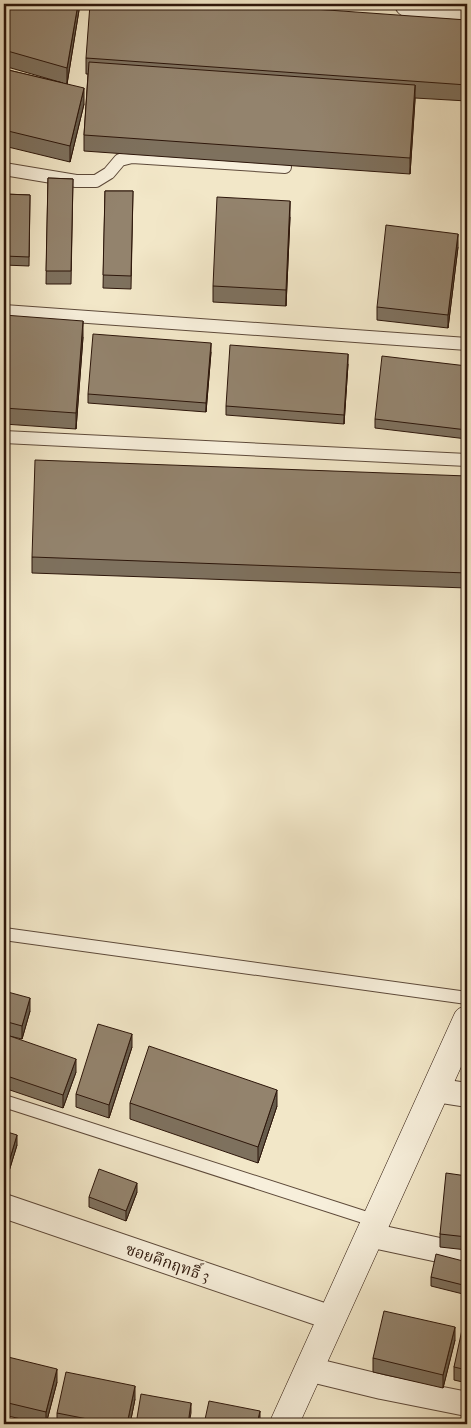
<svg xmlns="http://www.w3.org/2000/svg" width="471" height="1428" font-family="'IM FELL French Canon','Noto Serif Thai',serif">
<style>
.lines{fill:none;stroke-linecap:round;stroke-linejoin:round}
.lane-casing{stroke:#5e4a3a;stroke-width:14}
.street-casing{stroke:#5e4a3a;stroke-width:26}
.secondary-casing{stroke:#2d160a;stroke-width:29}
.lane{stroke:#f7efdb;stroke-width:12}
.street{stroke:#f7efdb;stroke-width:24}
.secondary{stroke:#f7efdb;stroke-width:28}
.wall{fill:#7e715e;stroke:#2d160a}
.shaded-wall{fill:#675c4c;stroke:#2d160a}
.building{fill:#93836d;stroke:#2d160a}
.labels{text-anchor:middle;stroke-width:4;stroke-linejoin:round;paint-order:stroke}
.street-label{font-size:16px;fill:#2d160a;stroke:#f7efdb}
</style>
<rect width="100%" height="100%" fill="#f2e7c8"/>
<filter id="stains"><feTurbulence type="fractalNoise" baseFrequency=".004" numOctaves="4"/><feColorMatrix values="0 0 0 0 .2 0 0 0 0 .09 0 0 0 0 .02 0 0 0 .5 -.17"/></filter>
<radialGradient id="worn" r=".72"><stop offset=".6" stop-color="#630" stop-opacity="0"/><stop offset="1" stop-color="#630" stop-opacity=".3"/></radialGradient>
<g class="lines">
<g class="lane-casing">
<path id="lane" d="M4 169 76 181H96L109 173 120 160 132 157 285 167
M4 311 467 344
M4 437 467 460
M4 934 467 998
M4 1101 376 1221"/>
</g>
<g class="street-casing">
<path id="street" d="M407 4 467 8
M435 1090 467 1095
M4 1206 332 1318
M369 1235 467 1256
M308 1369 382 1387 467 1404"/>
</g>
<g class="secondary-casing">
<path id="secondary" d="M284 1424 467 1020"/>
</g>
<use href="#lane" class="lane"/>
<use href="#street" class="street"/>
<use href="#secondary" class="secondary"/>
</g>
<path class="wall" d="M4 4H80L67 84 84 104 70 162 4 146V69L63 83 4 66Z
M467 20V101L415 98 410 174 84 151V135L88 74H86V58Z
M48 178 73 179 71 284H46Z
M105 191H133L131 289 103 288Z
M4 194 30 195 29 266 4 265Z
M290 217 286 306 213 302V286Z
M458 247 448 328 377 320V307Z
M4 315 83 337 76 429 4 424Z
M211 352 206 412 88 403V394Z
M348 364 344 424 226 415V406Z
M467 366V439L375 428V419Z
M467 476V588L32 573V557Z
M4 991 30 1011 22 1039 5 1035 76 1072 63 1108 4 1088Z
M132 1047 109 1118 76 1107V1094Z
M130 1103 277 1106 258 1163 130 1119Z
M4 1131 17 1145 6 1181H4Z
M467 1176V1250L440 1247V1234Z
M137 1192 126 1221 89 1207V1197Z
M467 1262V1295L431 1286V1277Z
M467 1326V1383L454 1380V1367Z
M455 1340 443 1388 373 1372V1358Z
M4 1356 57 1382 46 1424H42L4 1415Z
M135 1399 130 1424H57V1413Z"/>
<path class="shaded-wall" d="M78 4H80L67 84V68Z
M415 85V101L410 174V158Z
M84 88V104L70 162V146Z
M290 201V217L286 306V290Z
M458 234V247L448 328V315Z
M83 321V337L76 429V413Z
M211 343V352L206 412V403Z
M348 354V364L344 424V415Z
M30 998V1011L22 1039V1026Z
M132 1034V1047L109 1118V1105Z
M76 1059V1072L63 1108V1095Z
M277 1090V1106L258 1163V1147Z
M17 1135V1145L6 1181V1172Z
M137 1183V1192L126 1221V1211Z
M455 1327V1340L443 1388V1375Z
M57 1369V1382L46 1424V1412Z
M135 1386V1399L130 1424H127Z
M191 1403V1413L189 1424H188Z
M260 1411V1424H257Z"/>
<path class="building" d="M4 4H78L67 68 4 50Z
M90 4H244L467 20V85L86 58Z
M89 62 415 85 410 158 84 135Z
M4 69 84 88 70 146 4 130Z
M48 178 73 179 71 271H46Z
M105 191H133L131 276 103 275Z
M4 194 30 195 29 257 4 256Z
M217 197 290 201 286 290 213 286Z
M386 225 458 234 448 315 377 307Z
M4 315 83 321 76 413 4 408Z
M93 334 211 343 206 403 88 394Z
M230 345 348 354 344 415 226 406Z
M382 356 467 366V430L375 419Z
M35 460 467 476V573L32 557Z
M4 991 30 998 22 1026 4 1021Z
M98 1024 132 1034 109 1105 76 1094Z
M4 1034 76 1059 63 1095 4 1075Z
M149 1046 277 1090 258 1147 130 1103Z
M4 1131 17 1135 6 1172 4 1171Z
M99 1169 137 1183 126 1211 89 1197Z
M446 1173 467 1176V1237L440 1234Z
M436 1254 467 1262V1286L431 1277Z
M384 1311 455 1327 443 1375 373 1358Z
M463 1325 467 1326V1370L454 1367Z
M4 1356 57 1369 46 1412 4 1402Z
M66 1372 135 1386 127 1424H113L57 1413Z
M141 1394 191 1403 188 1424H136Z
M209 1401 260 1411 257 1424H204Z"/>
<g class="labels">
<g class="street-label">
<text transform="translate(168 1262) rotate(19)" y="6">ซอยคึกฤทธิ์ 3</text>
</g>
</g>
<rect width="471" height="1428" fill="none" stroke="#f2e7c8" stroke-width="20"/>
<rect x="5" y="5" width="461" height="1418" fill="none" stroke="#2d160a" stroke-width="2.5"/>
<rect x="10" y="10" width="451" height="1408" fill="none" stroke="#2d160a"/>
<rect width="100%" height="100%" filter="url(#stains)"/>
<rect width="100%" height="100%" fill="url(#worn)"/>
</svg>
